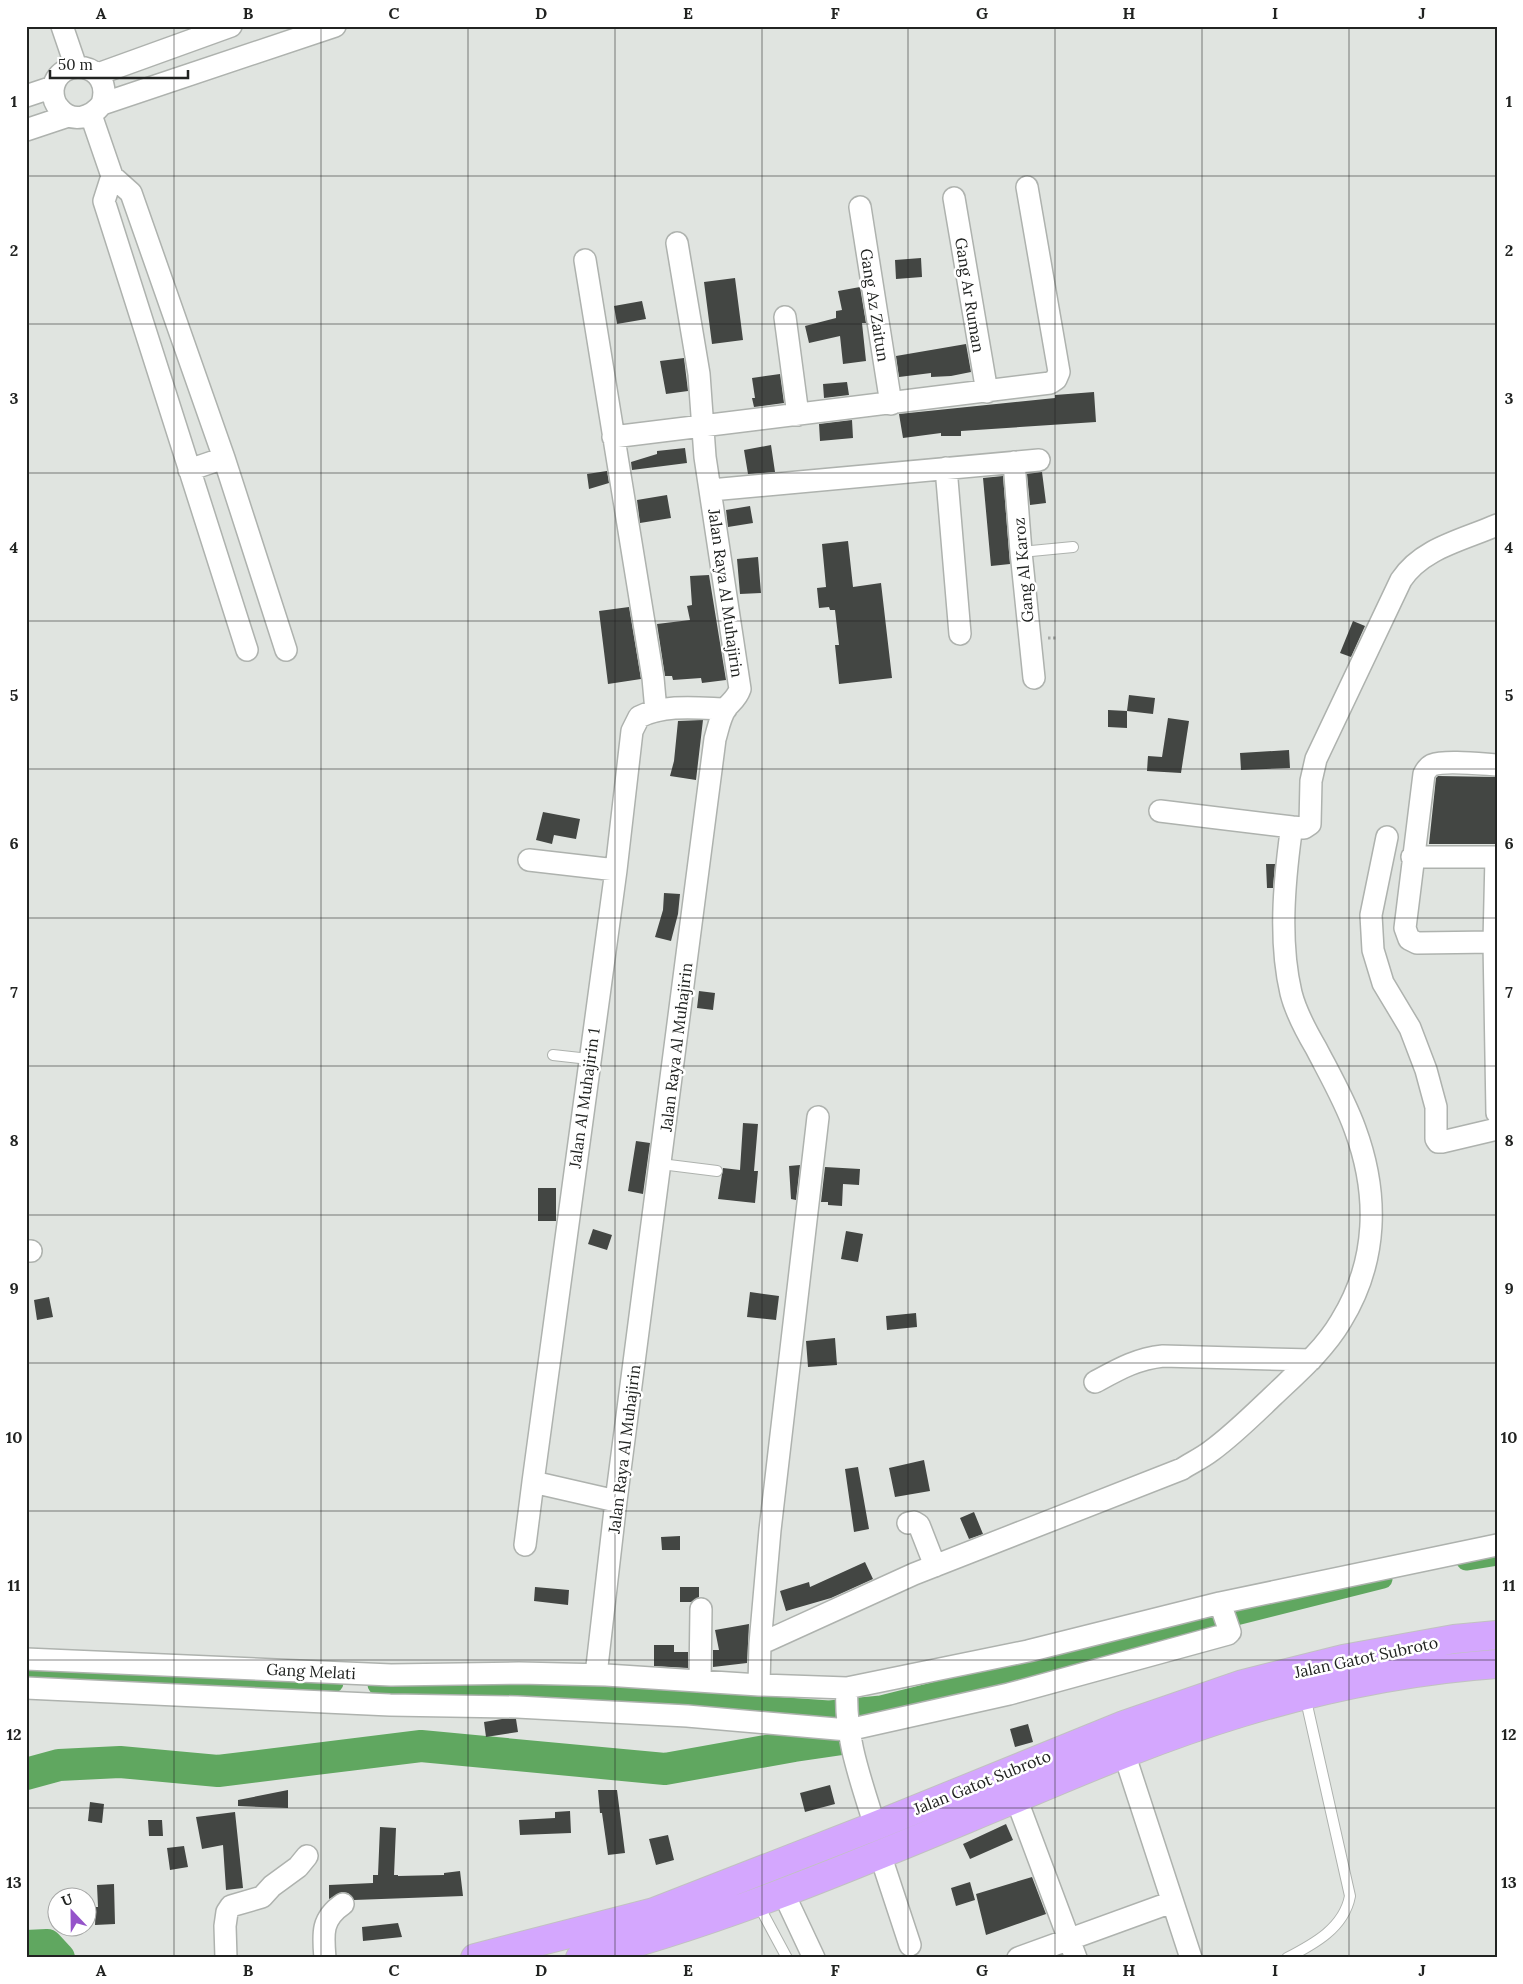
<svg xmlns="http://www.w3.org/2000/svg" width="1523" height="1984" font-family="Lora,serif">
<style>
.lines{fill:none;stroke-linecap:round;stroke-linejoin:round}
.canal{stroke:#60a760;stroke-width:19}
.river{stroke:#60a760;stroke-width:32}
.building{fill:#434643}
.service-casing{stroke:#aeb2ae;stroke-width:12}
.minor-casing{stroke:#aeb2ae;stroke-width:24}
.trunk-casing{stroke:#c1c1c1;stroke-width:30}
.path{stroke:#a6a9a6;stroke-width:3;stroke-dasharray:2.5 2.5;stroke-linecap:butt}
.service{stroke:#fff;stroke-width:10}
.minor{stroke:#fff;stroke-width:21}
.trunk{stroke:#d4a7fe;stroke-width:28}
.grid{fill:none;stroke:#212321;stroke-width:1;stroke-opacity:0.55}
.labels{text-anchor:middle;stroke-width:5;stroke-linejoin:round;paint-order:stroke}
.street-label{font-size:16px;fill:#212321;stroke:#fff}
.neatline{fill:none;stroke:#212321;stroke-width:2}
.grid-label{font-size:16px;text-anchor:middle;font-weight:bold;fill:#212321}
</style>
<rect width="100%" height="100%" fill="#e0e4e0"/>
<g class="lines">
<path class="canal" d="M1466 1561 1497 1556
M26 1671 334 1683
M377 1685 575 1692 829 1710 881 1705 1383 1579"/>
<path class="river" d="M26 1774 59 1765 120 1762 218 1771 421 1746 665 1769 794 1746 842 1739
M26 1946 47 1945 59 1958"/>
</g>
<path class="building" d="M921 258 922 277 896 279 895 260Z
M735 278 743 340 712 344 704 282Z
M860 287 866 323H862L866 361 843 364 840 336 809 343 805 326 836 318V311L842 310 838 291Z
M642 301 646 319 617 324 614 306Z
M966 344 971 372 951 376 931 377V373L899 377 896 356Z
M684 358 688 391 666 394 660 361Z
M780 374 784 403 754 407 752 398H755L752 378Z
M847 382 849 395 824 398 823 384Z
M1094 392 1096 422 961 431V436H941V433L903 438 899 414 1055 398V395Z
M852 420 853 438 820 441 819 424Z
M771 445 775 472 748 474 744 450Z
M685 448 687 463 632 470 631 462 657 454V451Z
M607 471 609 483 589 489 587 474Z
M1042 472 1046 503 1030 505 1027 474Z
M1003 476 1010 564 991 566 983 478Z
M667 495 671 518 640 523 637 500Z
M750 506 753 523 728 527 726 510Z
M848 541 853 587 881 583 892 678 839 684 835 645H839L835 610H830L829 607 819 608 817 588 826 587 822 544Z
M758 557 761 593 740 594 737 559Z
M709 575 726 680 702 683 701 678 673 680 672 676H665L657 624 690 620 687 606 692 605 690 576Z
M629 607 641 679 608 684 599 611Z
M1353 621 1365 626 1351 657 1340 653Z
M1129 695 1155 698 1153 714 1127 711Z
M1108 710 1127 711V728L1108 727Z
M1168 718 1189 721 1181 773 1147 771 1148 756 1162 757Z
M703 720 696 780 670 776 674 761 678 721Z
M1289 750 1290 768 1241 770 1240 753Z
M1438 776 1497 777V844H1429L1436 778Z
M543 812 580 819 576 839 554 835 552 844 536 840Z
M1266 864H1275L1273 888H1267Z
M664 893 680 894 678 914 671 941 655 937 663 910Z
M699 991 715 993 713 1010 697 1008Z
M743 1123 758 1124 754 1171H758L755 1203 718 1199 723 1168 740 1170Z
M636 1141 650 1143 643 1194 628 1191Z
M800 1165 796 1200 791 1199 789 1166Z
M825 1167 860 1169 859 1185 843 1184 842 1206 828 1205V1202H821Z
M538 1188H556V1221H538Z
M593 1229 612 1235 607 1250 588 1244Z
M846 1231 863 1234 858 1262 841 1259Z
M750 1292 779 1296 776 1320 747 1317Z
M49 1297 53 1317 37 1320 34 1300Z
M916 1313 917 1327 887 1330 886 1316Z
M835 1338 837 1365 808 1367 806 1341Z
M924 1460 930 1491 895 1497 889 1468Z
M858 1467 869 1529 854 1532 845 1469Z
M974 1512 983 1534 969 1539 960 1518Z
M680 1536V1550H662L661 1537Z
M865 1562 873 1579 831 1598 786 1611 780 1591 809 1582 810 1587Z
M535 1587 569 1590 568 1605 534 1601Z
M680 1587H699V1597L691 1602H680Z
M749 1624 747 1663 713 1667V1650H719L715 1630Z
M654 1645H674V1652H688V1668L654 1666Z
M502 1719H516L518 1732 486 1737 484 1722Z
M1028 1724 1033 1742 1015 1747 1010 1729Z
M830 1785 835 1804 805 1812 800 1793Z
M288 1790V1808L238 1806V1800Z
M598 1790H617L625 1853 608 1855 602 1813H600Z
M90 1802 104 1804 102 1823 88 1821Z
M570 1811 571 1833 520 1835 519 1820 555 1818V1812Z
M235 1812 243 1888 226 1890 223 1845 202 1849 196 1817Z
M148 1820H162L163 1836H149Z
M1006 1824 1013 1840 970 1859 963 1844Z
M380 1827 396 1828 394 1875H398V1876L444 1875V1873L460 1871 463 1896 354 1900 348 1893 342 1892 329 1899V1885L373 1883V1875H378Z
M668 1835 674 1860 656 1865 649 1839Z
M184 1846 188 1867 170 1870 167 1848Z
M1032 1877 1046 1914 986 1935 976 1894Z
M970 1882 975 1900 956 1906 951 1888Z
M114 1884 115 1924 95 1925 96 1907H98L97 1885Z
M398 1923 402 1937 363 1941 362 1927Z"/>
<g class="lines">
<g class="service-casing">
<path id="service" d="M1021 552 1073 547
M553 1055 589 1059
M661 1164 717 1171
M758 1904 787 1958
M1287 1958C1314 1944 1344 1928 1350 1896L1305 1696"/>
</g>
<g class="minor-casing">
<path id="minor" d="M62 26 76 67
M98 74 231 26
M26 96 53 87
M102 104C115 62 57 54 53 90 53 96 54 103 59 108 72 124 91 118 102 104L335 26
M91 115 112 176 131 193 224 458 286 650
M26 130 68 116
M112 176 104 201 247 650
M954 198 987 392
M860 207 891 404
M585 260 653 678 656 711
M785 317 798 415
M613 437 1050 383 1056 379 1059 372 1027 187
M1014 462 1021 552 1034 678
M946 468 960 634
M189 470 224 458
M711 490 1039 460
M1160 811 1292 827
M1387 837 1371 915 1373 950 1383 983 1410 1028 1426 1070 1436 1107V1139L1438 1142H1442L1497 1129
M1412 857H1497
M1496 857 1494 942 1497 1113
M529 860 616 870
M1494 942 1417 943 1409 939 1405 928 1424 774C1426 770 1428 767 1432 765 1445 760 1481 764 1497 765
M26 1251H31
M1095 1382C1119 1369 1136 1359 1163 1356L1311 1360
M616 1501 533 1482 616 870 632 731 639 717C665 704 697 708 726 709
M908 1523 914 1522 919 1525 935 1566
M525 1545 533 1482
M760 1644 914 1574 1182 1469C1191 1463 1202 1458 1211 1451 1233 1435 1253 1415 1273 1396 1297 1373 1324 1350 1341 1321 1378 1261 1379 1194 1355 1129 1345 1101 1330 1075 1316 1048 1306 1031 1296 1013 1291 993 1279 942 1284 884 1291 832L1292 827 1304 828 1310 824 1311 781 1316 759 1401 580C1422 548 1463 540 1497 525
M26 1659 391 1675 519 1673 606 1675 759 1685 847 1688 1028 1651 1220 1603 1497 1545
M596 1675 616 1501 715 739C718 729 720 717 726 708 732 701 737 698 740 689L705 457 699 374 677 243
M700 1681 701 1609
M759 1685 760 1644 770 1530 818 1117
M26 1688 390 1705 517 1707 687 1716 848 1730 1009 1694 1228 1634 1230 1632 1220 1603
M847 1688C844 1736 861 1781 875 1826
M1124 1753 1191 1958
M1016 1798 1076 1958
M880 1854 910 1945
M783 1892 814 1958
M226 1958 225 1926 227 1912 231 1906 262 1897 272 1886 298 1867 307 1856
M325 1958C323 1934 321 1919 343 1904
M1018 1958 1172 1902"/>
</g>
<g class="trunk-casing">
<path id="trunk" d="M475 1958 654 1912 875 1826 1124 1725 1243 1684 1343 1659 1454 1639 1497 1635
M580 1958C730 1920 874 1857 1017 1798 1090 1767 1164 1736 1240 1713 1323 1688 1410 1670 1497 1664"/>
</g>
<path class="path" d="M1048 638H1056"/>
<use href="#service" class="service"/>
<use href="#minor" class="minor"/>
<use href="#trunk" class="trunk"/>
</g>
<path class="grid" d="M174 26V1958M321 26V1958M468 26V1958M615 26V1958M762 26V1958M908 26V1958M1055 26V1958M1202 26V1958M1349 26V1958M26 176H1497M26 324H1497M26 473H1497M26 621H1497M26 769H1497M26 918H1497M26 1066H1497M26 1215H1497M26 1363H1497M26 1511H1497M26 1660H1497M26 1808H1497"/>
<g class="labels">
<g class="street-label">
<text transform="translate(970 295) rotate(81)" y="6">Gang Ar Ruman</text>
<text transform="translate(875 305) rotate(81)" y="6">Gang Az Zaitun</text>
<text transform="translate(1023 570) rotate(-95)" y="6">Gang Al Karoz</text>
<text transform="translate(726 593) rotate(82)" y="6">Jalan Raya Al Muhajirin</text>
<text transform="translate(676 1047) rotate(-83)" y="6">Jalan Raya Al Muhajirin</text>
<text transform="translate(584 1098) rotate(-82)" y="6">Jalan Al Muhajirin 1</text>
<text transform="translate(624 1449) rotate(-83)" y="6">Jalan Raya Al Muhajirin</text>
<text transform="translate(1366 1657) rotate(-12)" y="6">Jalan Gatot Subroto</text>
<text transform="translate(311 1671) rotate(3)" y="6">Gang Melati</text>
<text transform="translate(982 1782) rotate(-22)" y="6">Jalan Gatot Subroto</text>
</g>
</g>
<rect width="1523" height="1984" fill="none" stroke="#ffffff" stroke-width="55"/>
<g transform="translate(72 1912) rotate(338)"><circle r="24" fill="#ffffff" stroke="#a6a7a6"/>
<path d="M0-4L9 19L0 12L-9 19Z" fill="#9554ca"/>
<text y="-8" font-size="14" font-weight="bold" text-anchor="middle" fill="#212321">U</text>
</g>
<path d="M50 70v8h138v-8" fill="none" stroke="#212321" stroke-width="2.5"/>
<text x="58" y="70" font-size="15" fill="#212321" stroke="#ffffff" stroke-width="4" paint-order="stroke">50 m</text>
<rect x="28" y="28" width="1468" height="1928" class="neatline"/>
<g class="grid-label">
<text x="101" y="19">A</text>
<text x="248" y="19">B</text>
<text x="394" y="19">C</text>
<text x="541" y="19">D</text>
<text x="688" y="19">E</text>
<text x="835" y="19">F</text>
<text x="982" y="19">G</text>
<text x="1129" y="19">H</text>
<text x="1275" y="19">I</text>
<text x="1422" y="19">J</text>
<text x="14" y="107">1</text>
<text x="1509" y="107">1</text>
<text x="14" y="256">2</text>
<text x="1509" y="256">2</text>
<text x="14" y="404">3</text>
<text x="1509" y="404">3</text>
<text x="14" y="553">4</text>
<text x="1509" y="553">4</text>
<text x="14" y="701">5</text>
<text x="1509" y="701">5</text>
<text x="14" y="849">6</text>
<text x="1509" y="849">6</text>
<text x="14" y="998">7</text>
<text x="1509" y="998">7</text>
<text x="14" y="1146">8</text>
<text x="1509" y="1146">8</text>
<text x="14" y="1294">9</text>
<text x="1509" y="1294">9</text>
<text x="14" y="1443">10</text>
<text x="1509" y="1443">10</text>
<text x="14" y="1591">11</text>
<text x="1509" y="1591">11</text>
<text x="14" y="1740">12</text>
<text x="1509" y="1740">12</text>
<text x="14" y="1888">13</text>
<text x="1509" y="1888">13</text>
<text x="101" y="1976">A</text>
<text x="248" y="1976">B</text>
<text x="394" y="1976">C</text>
<text x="541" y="1976">D</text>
<text x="688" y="1976">E</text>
<text x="835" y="1976">F</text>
<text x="982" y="1976">G</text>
<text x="1129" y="1976">H</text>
<text x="1275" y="1976">I</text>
<text x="1422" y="1976">J</text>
</g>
</svg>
